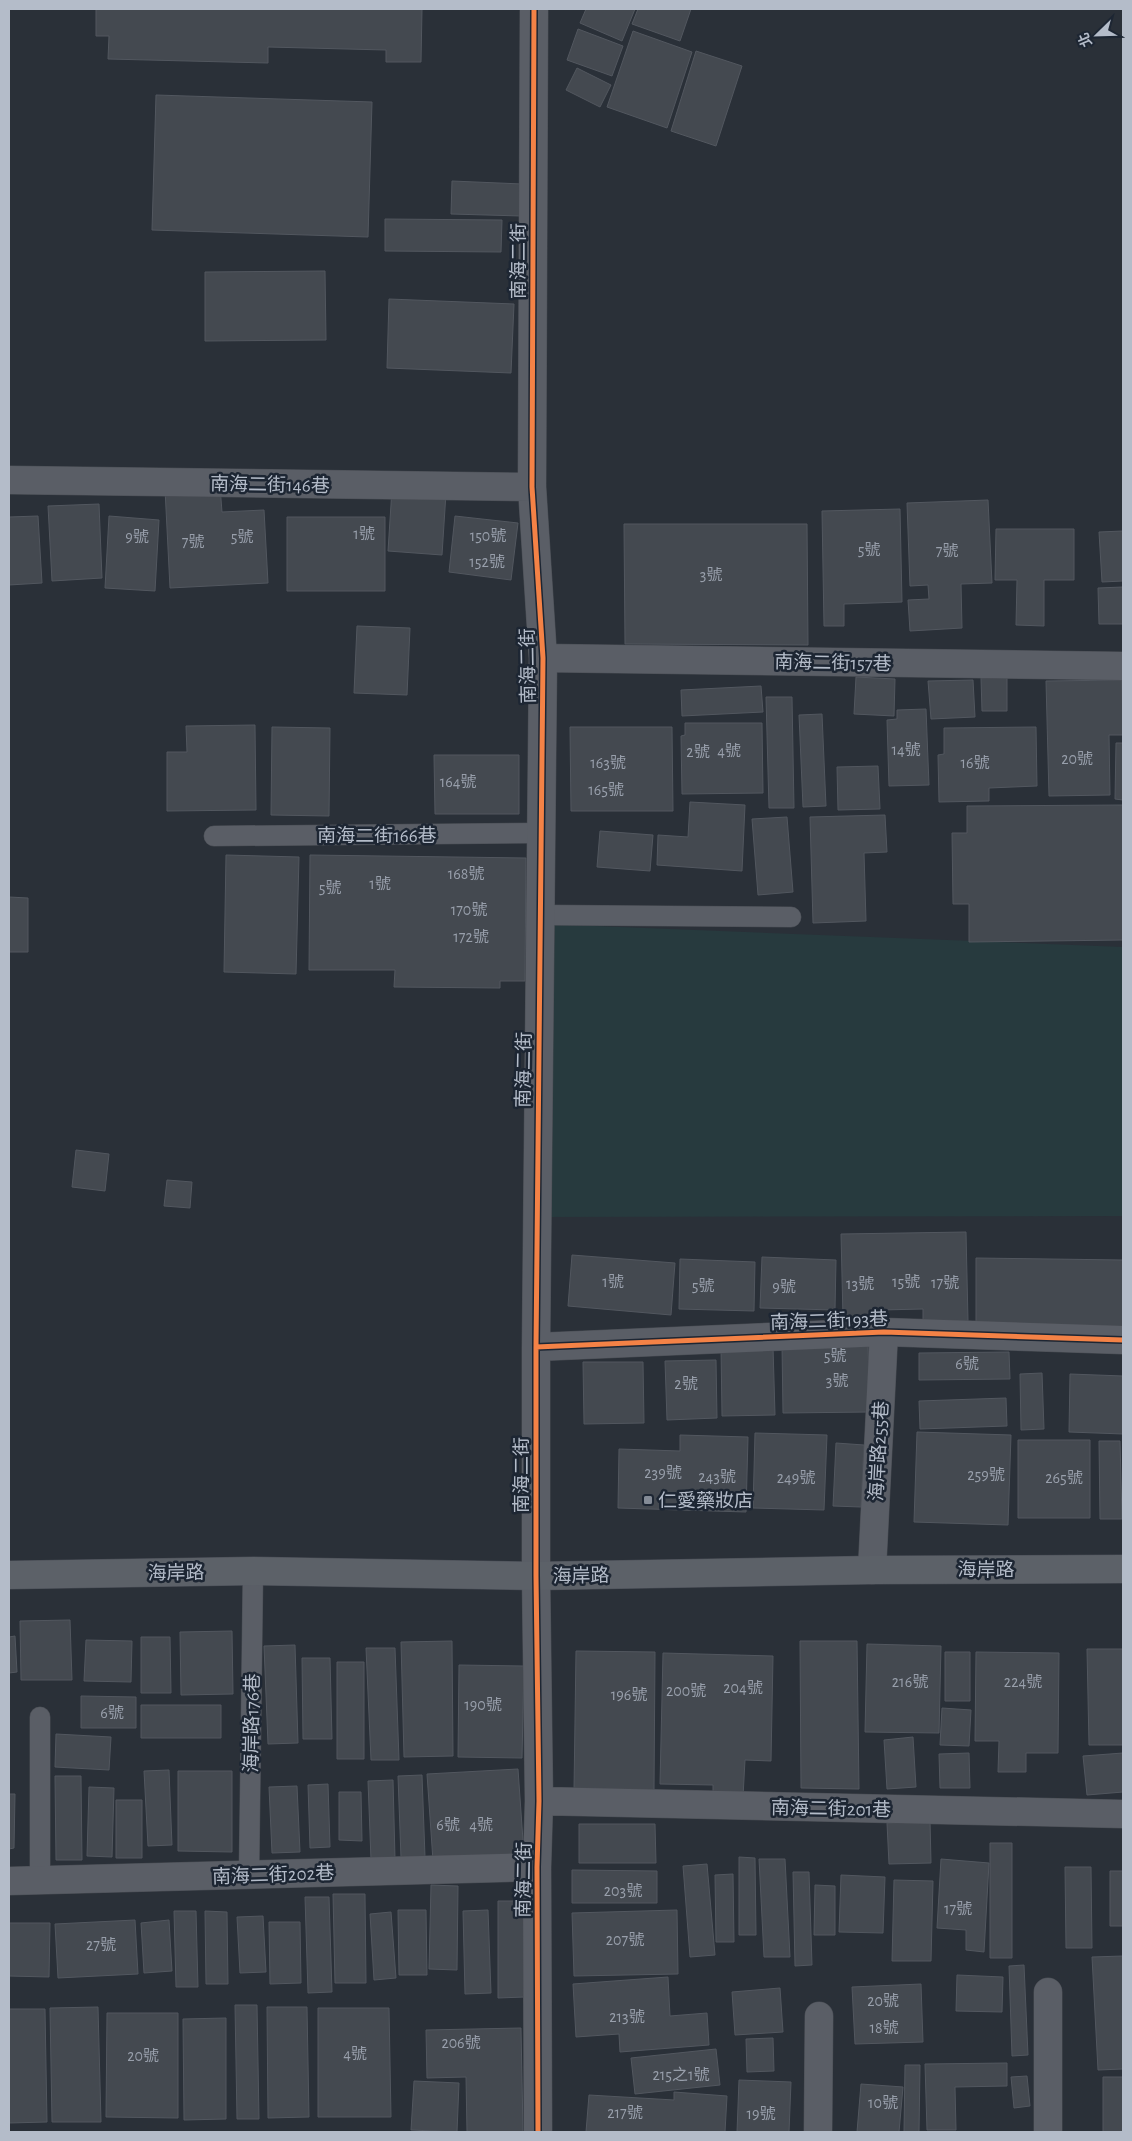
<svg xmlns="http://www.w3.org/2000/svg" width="1132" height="2141" font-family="'Alegreya Sans','Noto Sans TC',sans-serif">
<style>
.green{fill:#273a3e}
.building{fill:#444950;stroke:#52575f}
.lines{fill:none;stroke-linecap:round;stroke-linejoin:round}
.service-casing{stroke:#484c53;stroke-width:21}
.minor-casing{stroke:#484c53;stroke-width:29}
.primary-casing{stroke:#484c55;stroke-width:29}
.service{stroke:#5a5e66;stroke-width:20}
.minor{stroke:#5a5e66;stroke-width:28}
.primary{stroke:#5c6168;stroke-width:28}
.cycleway-casing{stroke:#1d2633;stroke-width:8}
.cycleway{stroke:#f48246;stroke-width:5}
.poi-dot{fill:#848b96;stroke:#1d2633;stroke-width:2}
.labels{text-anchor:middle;stroke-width:5;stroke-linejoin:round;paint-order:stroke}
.number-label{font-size:16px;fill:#989fab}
.street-label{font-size:19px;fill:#b4bcc9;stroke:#1d2633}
.poi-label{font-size:19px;fill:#b4bcc9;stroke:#1d2633;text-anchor:start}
</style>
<rect width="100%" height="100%" fill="#2a3038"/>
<path class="green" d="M545 924 1123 947V1216L538 1217Z"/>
<path class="building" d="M96 9H422L421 62H386V50L268 47V63L108 59 109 36H96Z
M586 9H635L622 41 580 23Z
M638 9H691L680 41 632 24Z
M578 29 623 46 612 76 567 60Z
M633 31 692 52 667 128 607 107Z
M696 51 742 66 716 146 671 131Z
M577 68 611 85 600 107 566 90Z
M156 95 372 102 368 237 152 230Z
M452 181 522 184 521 216 451 214Z
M385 219 502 220 501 252 385 251Z
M325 271 326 340 205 341V272Z
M389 299 514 304 511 373 387 368Z
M220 486 222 512 264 510 268 583 170 588 165 489Z
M392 489 446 493 442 555 388 551Z
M988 500 992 583 961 584 962 628 910 631 908 600 929 599 928 585 910 586 907 503Z
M99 504 102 578 52 581 48 506Z
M900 509 902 602 844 604V626H824L822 511Z
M38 516 42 583 9 585V517Z
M109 516 159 520 155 591 105 588Z
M455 516 518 523 511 580 449 572Z
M287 517H385V591H287Z
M624 524H807L808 645 625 644Z
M996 529H1074V580H1044V626L1016 625 1017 580H995Z
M1123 531V581L1102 582 1099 532Z
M1123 587V624H1099L1098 588Z
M357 626 410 628 407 695 354 693Z
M856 677 895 679 894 716 854 714Z
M1007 677V711H982L981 678Z
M973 680 975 717 931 719 928 681Z
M1122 680 1123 735H1109L1110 795 1049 796 1046 681Z
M761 686 763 712 682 716 681 690Z
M766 697H792L794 808H769Z
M926 709 929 785 889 786 887 720 897 719V710Z
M822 714 826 806 803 807 799 715Z
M685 723H762L763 793 682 794 681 736 685 735Z
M255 725 256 810 167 811V752H187L186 726Z
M272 727 330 728 329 816 271 815Z
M570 727H672L673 811H571Z
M1036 727 1037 786 989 788V801L939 802 938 755 944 754V728Z
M1116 743H1123V800L1115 799Z
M434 755H519V814H435Z
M878 766 880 809 838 810 837 767Z
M690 802 745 805 742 871 657 865 658 835 688 837Z
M1123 805V940L969 942V904H953L952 833H967V806Z
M885 815 887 852 864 853 866 921 813 923 810 817Z
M787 817 793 892 758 895 752 819Z
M600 831 653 835 650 871 597 867Z
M226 855 299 857 296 974 224 972Z
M310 855 526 858 525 981H500V988L394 987 395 970H309Z
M9 897 28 898V952H9Z
M76 1150 109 1154 105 1191 72 1187Z
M167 1180 192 1182 190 1208 164 1206Z
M966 1232 968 1321H923V1309L881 1310V1317L843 1318 841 1234Z
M572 1255 675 1263 671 1315 568 1306Z
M762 1257 836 1260 835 1310 760 1308Z
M976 1258 1123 1260V1329L976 1328Z
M680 1259 755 1262 754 1311 679 1309Z
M868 1344 870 1412 783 1413 782 1345Z
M721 1347H773L775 1415 722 1416Z
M1009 1352 1010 1379 919 1380V1353Z
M716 1360 717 1418 667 1420 665 1361Z
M583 1362H643L644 1423 584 1424Z
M1042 1373 1044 1429 1021 1430 1020 1374Z
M1070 1374 1123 1376V1434L1069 1432Z
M1006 1398 1007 1426 920 1429 919 1401Z
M917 1432 1011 1435 1008 1525 914 1522Z
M755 1433 827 1435 824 1510 753 1508Z
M680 1435 748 1437 746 1512 618 1508 619 1449 680 1451Z
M1018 1440H1090V1518H1018Z
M1099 1441H1120L1122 1519H1100Z
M836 1443 864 1445 861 1507 833 1506Z
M70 1620 72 1680H21L20 1621Z
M232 1631 233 1694 181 1695 180 1632Z
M15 1636 17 1672 9 1673V1637Z
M141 1637H170L171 1693H141Z
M86 1640 132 1641 131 1682 84 1681Z
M452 1641 453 1756 404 1757 401 1642Z
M800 1641H857L859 1789 801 1788Z
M867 1644 941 1646 939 1733 865 1732Z
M295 1645 298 1743 268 1744 264 1646Z
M366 1648H395L399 1760H371Z
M1087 1649H1123V1745H1089Z
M576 1651 655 1652 654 1791 574 1790Z
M945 1652H970V1701H945Z
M976 1652 1059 1653 1058 1753H1026V1772H998L999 1741H975Z
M663 1653 773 1656 771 1761 745 1760 743 1797H713V1785L660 1784Z
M302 1658H330L332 1739H303Z
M337 1662H364V1759H337Z
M459 1665 524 1666 522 1758 458 1757Z
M81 1696 136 1697V1728H81Z
M141 1705H221V1738H141Z
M942 1708 971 1710 969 1746 940 1745Z
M56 1734 111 1737 109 1770 55 1767Z
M913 1737 916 1787 887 1789 884 1740Z
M969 1753 970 1788H940L939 1754Z
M1123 1753V1792L1087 1795 1083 1756Z
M518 1769 524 1855 433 1861 427 1774Z
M169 1770 172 1845 148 1846 144 1771Z
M178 1771H232V1852L178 1851Z
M422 1775 425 1857 401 1858 398 1776Z
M55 1776H81L82 1860H56Z
M393 1780 395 1859 371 1860 368 1781Z
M328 1784 330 1847 310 1848 308 1785Z
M297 1786 300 1852 272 1853 269 1787Z
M89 1787 114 1788 112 1857 87 1856Z
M339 1792H361L362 1841 339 1840Z
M9 1794H15L14 1848 9 1849Z
M116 1800H142V1858H116Z
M930 1821 931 1863 889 1864 887 1823Z
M579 1824H655L656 1863H579Z
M990 1843H1012V1958H990Z
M739 1857 755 1858 756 1935H739Z
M759 1859H785L790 1957H764Z
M941 1859 989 1863 984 1952 966 1950V1930L937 1928Z
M707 1864 715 1955 690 1957 683 1866Z
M1065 1867H1091L1092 1948H1066Z
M572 1870 657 1871V1903H572Z
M1110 1871H1123V1926H1110Z
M793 1872H809L812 1965 795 1966Z
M733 1874 734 1942H716L715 1875Z
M841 1875 885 1877 883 1933 839 1932Z
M894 1880 933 1881 931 1961H892Z
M431 1885 458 1886 457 1970 429 1969Z
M815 1885 835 1886V1935H814Z
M333 1894H365L366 1983H335Z
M305 1897H329L332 1992 308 1993Z
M498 1901H525V1997L498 1998Z
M398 1910H426L427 1975H399Z
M488 1910 491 1993 465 1994 463 1911Z
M677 1910 678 1974 574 1976 572 1913Z
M174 1911H196L198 1987H176Z
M205 1911 227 1912 228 1984H206Z
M391 1912 396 1978 374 1980 370 1914Z
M263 1916 266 1972 240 1973 237 1917Z
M135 1920 138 1974 58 1978 55 1924Z
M169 1920 172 1971 144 1973 141 1923Z
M269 1922H300L301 1983 270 1984Z
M9 1923H50L49 1977 9 1976Z
M1123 1956V2069L1098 2070 1092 1957Z
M1024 1965 1028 2055 1012 2056 1009 1966Z
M957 1975 1003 1977 1002 2012 956 2011Z
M668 1977 670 2016 707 2013 709 2045 620 2052 619 2034 576 2037 573 1984Z
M921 1984 923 2042 855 2044 852 1987Z
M780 1988 783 2032 735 2035 732 1992Z
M235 2005H257L259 2119H237Z
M98 2007 101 2122H52L50 2008Z
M267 2007H307L309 2117 268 2118Z
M318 2008H389L391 2117H318Z
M9 2009H45L47 2122 9 2123Z
M107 2013H178V2118L106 2117Z
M226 2018V2119L184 2120 183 2019Z
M521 2028 523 2132H467L466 2077 427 2078 426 2030Z
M773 2038 774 2071 747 2072 746 2039Z
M716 2049 720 2085 635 2094 631 2058Z
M1007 2063V2086L955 2087 956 2130H927L925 2064Z
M905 2065H920L919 2132H904Z
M1027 2076 1030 2106 1014 2108 1011 2077Z
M1103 2077H1123V2132H1103Z
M739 2080 791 2082 789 2132H737Z
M414 2081 459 2083 457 2132 411 2130Z
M861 2084 903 2087 899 2132H857Z
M674 2092 727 2096 725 2132H586L589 2095 674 2100Z"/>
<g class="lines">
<g class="service-casing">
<path id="service" d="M214 836 541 833
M540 915 791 917
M40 1717V1880
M249 1875 253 1571"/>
</g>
<g class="minor-casing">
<path id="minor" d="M534 9 532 487 543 658 536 1347V1576L539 1801 537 1867 538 2132
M9 480 532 487
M543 658 1123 666
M536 1347 884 1332 1123 1340
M872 1570 884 1332
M539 1801 1123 1814
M9 1881 537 1867
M818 2132 819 2016
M1048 2132V1992"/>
</g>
<g class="primary-casing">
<path id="primary" d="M9 1575 253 1571 536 1576 872 1570 1123 1569"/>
</g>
<use href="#service" class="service"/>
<use href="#minor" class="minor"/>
<use href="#primary" class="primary"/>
<g class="cycleway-casing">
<path id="cycleway" d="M534 9 532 487 543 658 536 1347V1576L539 1801 537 1867 538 2132
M536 1347 884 1332 1123 1340"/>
</g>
<use href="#cycleway" class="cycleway"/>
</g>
<rect class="poi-dot" x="643" y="1495" width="10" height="10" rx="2.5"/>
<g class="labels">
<g class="number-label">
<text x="364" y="539">1號</text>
<text x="488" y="541">150號</text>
<text x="137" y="542">9號</text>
<text x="242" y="542">5號</text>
<text x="193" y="547">7號</text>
<text x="869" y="555">5號</text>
<text x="947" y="556">7號</text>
<text x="487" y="567">152號</text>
<text x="711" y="580">3號</text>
<text x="906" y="755">14號</text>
<text x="729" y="756">4號</text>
<text x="698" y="757">2號</text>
<text x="1077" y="764">20號</text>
<text x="608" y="768">163號</text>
<text x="975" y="768">16號</text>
<text x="458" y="787">164號</text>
<text x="606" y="795">165號</text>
<text x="466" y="879">168號</text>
<text x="380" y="889">1號</text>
<text x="330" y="893">5號</text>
<text x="469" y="915">170號</text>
<text x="471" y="942">172號</text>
<text x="613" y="1287">1號</text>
<text x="906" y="1287">15號</text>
<text x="945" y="1288">17號</text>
<text x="860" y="1289">13號</text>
<text x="703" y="1291">5號</text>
<text x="784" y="1292">9號</text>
<text x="835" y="1361">5號</text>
<text x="967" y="1369">6號</text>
<text x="837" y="1386">3號</text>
<text x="686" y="1389">2號</text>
<text x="663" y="1478">239號</text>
<text x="986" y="1480">259號</text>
<text x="717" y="1482">243號</text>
<text x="796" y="1483">249號</text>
<text x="1064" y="1483">265號</text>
<text x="910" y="1687">216號</text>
<text x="1023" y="1687">224號</text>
<text x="743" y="1693">204號</text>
<text x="686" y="1696">200號</text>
<text x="629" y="1700">196號</text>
<text x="483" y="1710">190號</text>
<text x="112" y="1718">6號</text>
<text x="448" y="1830">6號</text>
<text x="481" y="1830">4號</text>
<text x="623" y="1896">203號</text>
<text x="958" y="1914">17號</text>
<text x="625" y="1945">207號</text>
<text x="101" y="1950">27號</text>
<text x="883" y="2006">20號</text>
<text x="627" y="2022">213號</text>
<text x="884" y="2033">18號</text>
<text x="461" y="2048">206號</text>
<text x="355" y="2059">4號</text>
<text x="143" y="2061">20號</text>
<text x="681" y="2080">215之1號</text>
<text x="883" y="2108">10號</text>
<text x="625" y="2118">217號</text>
<text x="761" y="2119">19號</text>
</g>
<g class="street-label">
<text transform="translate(518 261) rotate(-90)" y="7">南海二街</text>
<text transform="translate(270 484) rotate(1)" y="7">南海二街146巷</text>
<text transform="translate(833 662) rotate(1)" y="7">南海二街157巷</text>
<text transform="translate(527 666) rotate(-91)" y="7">南海二街</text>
<text x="377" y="842">南海二街166巷</text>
<text transform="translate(523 1070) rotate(-89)" y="7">南海二街</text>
<text transform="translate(829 1320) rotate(-2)" y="7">南海二街193巷</text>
<text transform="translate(878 1451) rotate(-87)" y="7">海岸路255巷</text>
<text transform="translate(521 1475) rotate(-90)" y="7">南海二街</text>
<text x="986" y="1576">海岸路</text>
<text transform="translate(176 1572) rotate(-1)" y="7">海岸路</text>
<text transform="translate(581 1575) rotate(-1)" y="7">海岸路</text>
<text transform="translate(251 1723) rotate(-89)" y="7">海岸路176巷</text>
<text transform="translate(831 1808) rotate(1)" y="7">南海二街201巷</text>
<text transform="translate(273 1874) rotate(-2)" y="7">南海二街202巷</text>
<text transform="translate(523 1880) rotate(-89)" y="7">南海二街</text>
</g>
<g class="poi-label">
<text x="658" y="1507">仁愛藥妝店</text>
</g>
</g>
<rect width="1132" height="2141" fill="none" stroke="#b4bcc9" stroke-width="20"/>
<g transform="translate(1097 35) rotate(247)" stroke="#1d2633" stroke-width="4" paint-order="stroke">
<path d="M0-4L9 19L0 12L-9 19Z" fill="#b4bcc9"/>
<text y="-8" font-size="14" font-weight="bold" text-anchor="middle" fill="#b4bcc9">北</text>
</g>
</svg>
